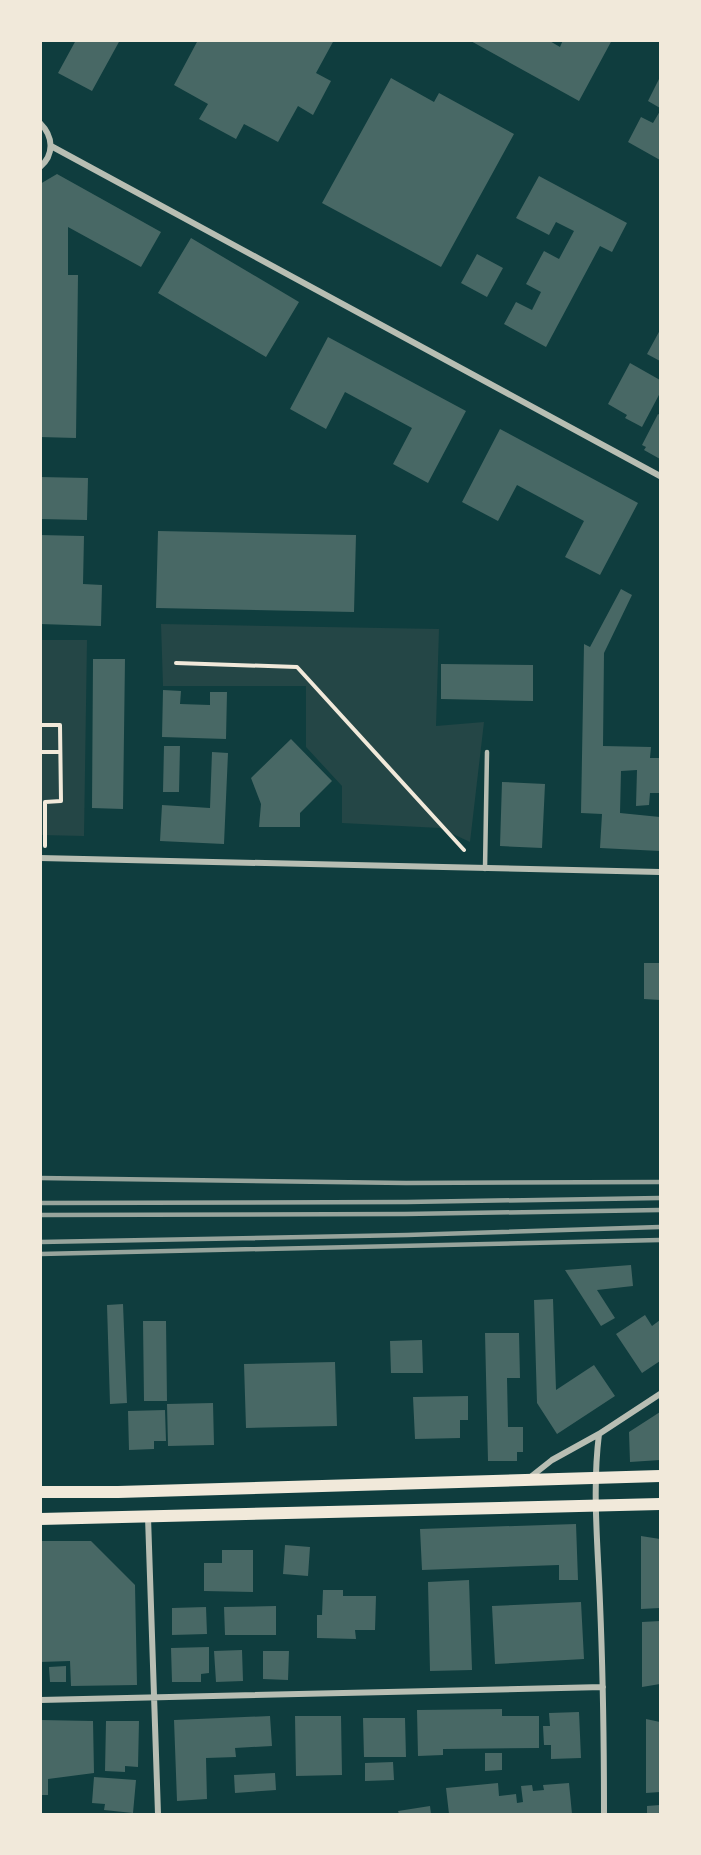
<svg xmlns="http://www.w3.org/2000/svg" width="701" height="1855" font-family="Figtree,sans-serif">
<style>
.green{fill:#244646}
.building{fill:#486865}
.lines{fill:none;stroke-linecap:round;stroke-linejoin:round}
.path{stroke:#f1e9da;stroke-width:4}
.service{stroke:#b8beb3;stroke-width:4.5}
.minor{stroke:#b8beb3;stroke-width:6}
.secondary{stroke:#f1e9da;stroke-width:12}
.rail{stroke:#97a49c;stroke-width:4.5}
</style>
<rect width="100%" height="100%" fill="#0f3d3e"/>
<path class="green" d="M161 624 439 629 436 726 484 722 470 842 440 828 342 823V786L306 747V686H163Z
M41 640H87L84 836 41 835Z"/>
<path class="building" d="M76 40H120L92 91 58 73Z
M198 40H334L316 73 331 81 313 115 298 106 278 142 244 124 236 139 199 119 208 104 174 85Z
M469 40H548L560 47 563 40H612L579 101Z
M660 77V108L648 101Z
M391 78 434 102 439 93 514 134 441 267 322 203Z
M660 111V160L628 142 641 117 653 123Z
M57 174 161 232 141 267 68 227V275H78L76 438 40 437V184Z
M539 176 627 223 612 252 600 246 546 347 504 324 516 302 532 310 541 292 526 284 544 251 559 259 574 231 556 222 549 235 516 218Z
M191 238 299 302 266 357 158 293Z
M477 254 503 268 487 297 461 283Z
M660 330V361L647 354Z
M328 337 466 411 428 483 393 464 412 428 345 392 326 429 290 409Z
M630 363 660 380V393L642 427 625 418 627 415 608 404Z
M658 414 660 415V459L644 450 646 447 642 445Z
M500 429 638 503 600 575 565 557 584 521 517 485 498 521 462 502Z
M40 477 88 478 87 520 40 519Z
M158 531 356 535 354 612 156 608Z
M40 535 84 536 83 584 102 585 101 626 40 624Z
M621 589 632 595 604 653 603 746 651 747 650 758H660V793H650L649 805 636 806 637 770 621 771 620 813 660 817V851L600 848 602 814 581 813 584 644 590 647Z
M93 659H125L123 809 92 808Z
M441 664 533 665V701L441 699Z
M163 690 181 691 180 704 210 705V692H227L226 739 162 737Z
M291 739 332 781 300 813V827H259L261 804 251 778Z
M164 746H180L179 792H163Z
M212 752 228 753 224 844 160 841 162 805 210 808Z
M502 782 545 784 542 848 500 846Z
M644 963H660V1000L644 999Z
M631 1265 633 1286 597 1290 615 1318 601 1326 565 1270Z
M553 1299 556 1390 594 1365 615 1396 557 1434 537 1403 534 1300Z
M123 1304 127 1403 110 1404 107 1305Z
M645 1315 652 1326 660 1320V1361L642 1373 616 1334Z
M143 1321H166L167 1401H144Z
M485 1333H519L520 1378H507L508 1427H523V1452H517V1461H488Z
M422 1340 423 1373H391L390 1341Z
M335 1362 337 1426 246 1428 244 1364Z
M468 1396V1420H460V1438L415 1439 413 1397Z
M213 1403 214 1445 168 1446 167 1404Z
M165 1410 166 1441H154V1449L129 1450 128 1411Z
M660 1412V1460L630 1462 629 1432Z
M576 1524 578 1580H559V1565L422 1570 420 1529Z
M641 1536 660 1539V1608L641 1609Z
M40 1541H91L135 1585 137 1685 71 1686 70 1661 40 1662Z
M285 1545 310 1547 308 1576 283 1574Z
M222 1550H253V1592L204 1591V1563H222Z
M469 1580 472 1670 430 1671 428 1582Z
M323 1590H343V1596H376L375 1630H355L356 1639 317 1638V1615H322Z
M581 1602 584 1659 495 1664 492 1606Z
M276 1606V1635H225L224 1607Z
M206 1607 207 1634 172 1635V1608Z
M660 1621V1684L642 1687V1622Z
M209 1647V1673L201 1674V1682H172L171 1648Z
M242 1650 243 1681 216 1682 214 1651Z
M263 1651H289L288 1680 263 1679Z
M66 1666V1682H50L49 1667Z
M502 1709V1716H539V1748L443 1749V1755L418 1756 417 1710Z
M579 1712 581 1758 551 1759V1745H544L543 1726H550L549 1713Z
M270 1716 272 1746 235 1748 236 1757 206 1758 207 1799 177 1801 174 1720Z
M295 1716H341L342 1775 296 1776Z
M363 1718H405L406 1757H364Z
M646 1719 660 1722V1792L646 1793Z
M40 1720 93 1721 94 1773 48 1779V1795H40Z
M106 1721H139L138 1767 125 1766V1772L105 1771Z
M485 1753H502V1770L485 1771Z
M393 1762 394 1780 365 1781V1763Z
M275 1773 276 1790 235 1793 234 1775Z
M94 1777 136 1780 133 1813 104 1810 105 1804 92 1803Z
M498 1783 499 1796 516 1794 517 1803 523 1802 521 1786 532 1785 533 1791 544 1790 543 1785 569 1783 572 1814H449L446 1788Z
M660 1805V1814H647V1806Z
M430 1806 431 1814H399L398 1811Z"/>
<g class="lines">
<path class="path" d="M176 663 297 667 464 850
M40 725H60L61 801 45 802V846
M40 752H60"/>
<path class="service" d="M485 869 487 752"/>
<path class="minor" d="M40 123C53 136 55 154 40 167
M51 146 660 476
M40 858 660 872
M599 1434C592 1490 598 1547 600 1603 603 1674 604 1744 604 1814
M528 1479 552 1460 599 1434 660 1394
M148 1517 158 1814
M40 1700 603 1687"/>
<path class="secondary" d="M40 1492H118L660 1476
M40 1519 660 1504"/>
<path class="rail" d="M40 1178 406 1183 660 1182
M40 1203 407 1202 660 1198
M40 1215 405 1214 660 1210
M40 1242 407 1235 660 1227
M40 1254 660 1240"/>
</g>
<rect width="701" height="1855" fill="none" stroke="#f1e9da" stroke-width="84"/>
</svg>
